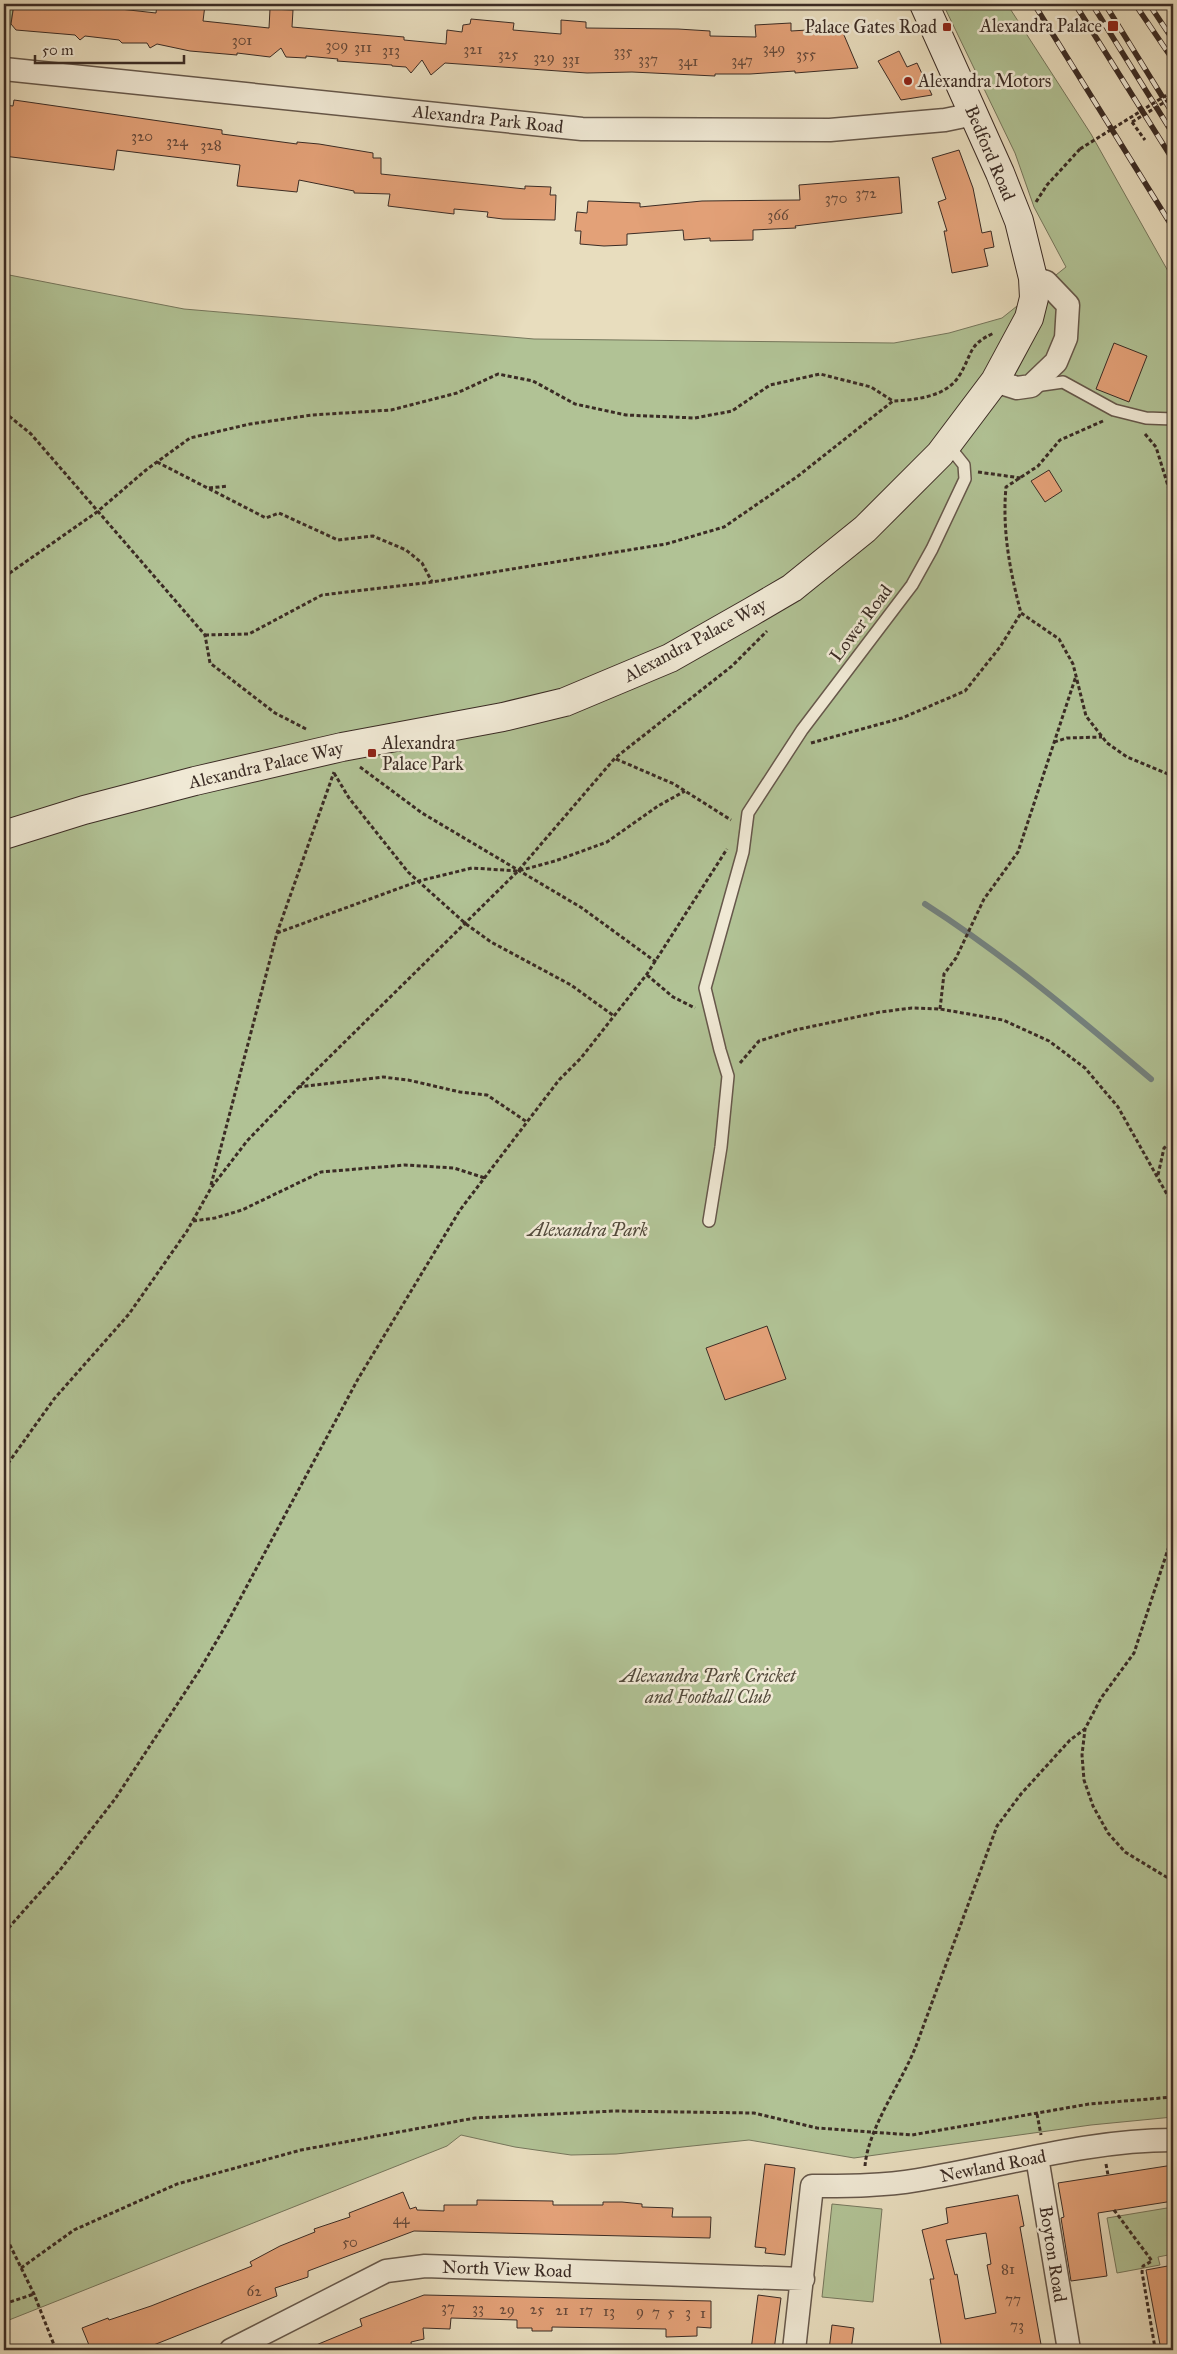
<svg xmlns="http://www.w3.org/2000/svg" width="1177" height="2354" font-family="'IM FELL Great Primer',serif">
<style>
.green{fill:#b1c295;stroke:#76775d}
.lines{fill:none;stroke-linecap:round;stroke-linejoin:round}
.stream{stroke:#73817e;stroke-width:6}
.building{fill:#e3a178;stroke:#3b2c25;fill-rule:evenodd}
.lane-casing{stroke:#66584b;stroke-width:14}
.street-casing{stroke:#66584b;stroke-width:25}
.secondary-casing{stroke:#3b2c25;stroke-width:30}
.path{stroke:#3b2c25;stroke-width:3;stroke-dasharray:4 2.5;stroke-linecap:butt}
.lane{stroke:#f0e9d5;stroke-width:11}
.street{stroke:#f0e9d5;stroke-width:22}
.secondary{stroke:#f0e9d5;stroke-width:28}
.rail-casing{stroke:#3b2c25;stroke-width:5.5}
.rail{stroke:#f0e9d5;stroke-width:4;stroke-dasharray:11;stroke-linecap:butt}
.path-bridge{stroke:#3b2c25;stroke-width:3;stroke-dasharray:4 2.5;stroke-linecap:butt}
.poi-dot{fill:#8f2418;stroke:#f0e9d5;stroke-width:2}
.labels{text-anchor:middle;stroke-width:5;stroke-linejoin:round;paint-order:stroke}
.number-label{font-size:15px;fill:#65493a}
.poi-label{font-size:18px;fill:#3b2c25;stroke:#f0e9d5;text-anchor:end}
.street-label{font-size:18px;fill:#3b2c25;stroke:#f0e9d5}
.park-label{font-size:18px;font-style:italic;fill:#534a3b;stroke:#f0e9d5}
</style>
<rect width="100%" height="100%" fill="#e8ddbe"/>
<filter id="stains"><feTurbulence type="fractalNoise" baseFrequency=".004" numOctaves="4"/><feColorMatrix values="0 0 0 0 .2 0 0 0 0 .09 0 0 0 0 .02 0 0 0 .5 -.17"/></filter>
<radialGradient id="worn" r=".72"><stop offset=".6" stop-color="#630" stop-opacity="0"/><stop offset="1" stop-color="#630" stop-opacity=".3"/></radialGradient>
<path class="green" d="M4 4H14L8 40H4Z
M943 4H1007L1091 134 1173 280V2117L1091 2125 854 2158 749 2140 616 2154 571 2155 515 2147 461 2135 447 2146 4 2322V274L184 309 534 339 894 343 949 333 1002 318 1066 267 1034 207 1015 153Z
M832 2204 882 2209 873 2302 822 2297Z
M1173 2207V2254L1158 2257 1160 2265 1117 2273 1107 2218Z"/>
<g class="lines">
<path class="stream" d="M925 904C1006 956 1078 1017 1151 1079"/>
</g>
<path class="building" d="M14 4H75L156 13 157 4H192L205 5 203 21 269 28 270 9 293 10 292 27 404 37V40L446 44 447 30 462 32 463 25 470 24 471 19 514 23 513 30 561 34V20L586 22V28L678 29 710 31V36L756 37 755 25 791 23V31L841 28 858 68 795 73V71L750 74H715V76L632 72 587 73 445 63 431 75 422 60 411 73 406 67 392 66V65L337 61 338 59 306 56V58L286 57 281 48 270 57 237 53V55L190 51 157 44 150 48 147 43H122L119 40 85 36 80 40 75 35 16 30 11 24Z
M899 51 907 67 917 63 932 95 901 100 878 61Z
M14 100 222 130V134L297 144V142L319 144 373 153V158H381V174L525 189V186L551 187 550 195H556L555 220 503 219 487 217 488 212 454 209V214L388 206 390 194 354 193V191L299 180 297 192 237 186 240 165 149 154 117 150 114 170 4 156V105L13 106Z
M959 150 973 188 982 233 991 231 994 247 984 249 988 266 952 273 944 231H947L938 202 946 199 932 158Z
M899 177 902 213 795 226 796 228 753 230V240L710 241V238L684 240 683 230 627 234V245L604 246 580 244 581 231H575L577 212 587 213 588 201 640 203V207L702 201 800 200 799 185Z
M1114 343 1147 356 1129 402 1096 389Z
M1049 470 1062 491 1045 502 1031 481Z
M767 1326 786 1379 725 1400 706 1348Z
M765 2164 795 2168 785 2255 765 2253 766 2248 755 2247Z
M1173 2165V2201L1098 2213 1107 2276 1071 2281 1061 2218 1064 2217 1058 2183Z
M403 2192 410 2209 416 2207 417 2210 444 2211V2205H477V2200L553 2201V2205H603V2202H622L642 2204V2207L673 2208 672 2217H711L710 2238 414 2231 308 2271V2277L275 2288 277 2296 141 2350H91L82 2328 108 2318 109 2320 151 2306 252 2266 250 2262 280 2246 315 2232 314 2229 350 2217 349 2213Z
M1018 2195 1024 2226 1020 2227 1042 2350H1002V2347L981 2350H942L930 2279H934L922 2230 948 2223 946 2208ZM986 2233 991 2264 987 2265 996 2313 965 2319 957 2274 955 2275 946 2240Z
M1173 2265V2350H1161L1146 2270Z
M424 2295 711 2301V2328L697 2327V2336L666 2337V2329L552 2327V2331H532V2328H517V2320L451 2318 450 2329 423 2328 424 2339 411 2342 412 2350H304L362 2326 360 2319Z
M758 2295 781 2298 774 2350H751Z
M832 2325 854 2328 851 2350H829Z"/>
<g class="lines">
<g class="lane-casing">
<path id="lane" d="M1035 386 1063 382 1114 410 1146 418 1173 419
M709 1221 721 1147 728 1076 720 1050 705 988 743 852 748 813 802 730 912 585 932 549 965 479 964 465 948 445"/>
</g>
<g class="street-casing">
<path id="street" d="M4 69 582 129 830 130 945 120 974 114
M995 381 1017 388 1031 386 1056 362 1066 338 1068 305 1046 282 1033 278
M1037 2157 1069 2350
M231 2350 386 2271 425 2266 803 2279
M794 2350 812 2186C848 2186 883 2186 918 2180 1003 2166 1087 2140 1173 2140"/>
</g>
<g class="secondary-casing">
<path id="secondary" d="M4 835 84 810 195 781 342 747 503 717 565 702 670 658 751 612 792 588 865 529 940 454 995 381 1029 318 1034 298 1033 278 1019 221 1000 173 924 4"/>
</g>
<path class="path" d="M1132 122 1145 140
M1036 202 1047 185 1080 149
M4 412 31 434 205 635 210 663 275 713 308 730
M1103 421 1060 440 1038 466 1006 487C1002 530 1010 572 1021 613L1059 639 1073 664 1086 716 1107 743 1127 757 1173 776
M1145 434 1156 447 1173 502
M157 462 266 518 279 513 338 540 373 536 406 550 422 563 432 582
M978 472 1021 478
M209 488 228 486
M4 577 97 512 146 470 190 438 250 424 312 415 391 410 457 393 498 374 533 381 575 404 626 415 695 418 732 411 770 385 820 374 871 387 893 401
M205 635 249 634 322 595 432 582 666 544 724 527 798 476 893 401C915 400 946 397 959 376 973 354 967 345 994 333
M1054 742 1067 738 1102 737
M811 743 902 718 965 691 1000 647 1021 613
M616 759 674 784 731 820
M360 767 422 813 582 908 656 962
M334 773 349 798 408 872 466 924 491 942 571 985 614 1016
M277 933 419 881 472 868 518 871 555 861 607 842 658 806 685 791
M647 975 673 997 695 1008
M940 1009 944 974 956 958 984 899 1018 852 1076 676
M740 1063 759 1041 795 1030 880 1012 912 1008 940 1009 1003 1020 1049 1041 1085 1068 1118 1107 1173 1205
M298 1087 383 1077 408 1080 460 1092 487 1095 527 1122
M1158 1175 1164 1148 1173 1141
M211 1185 277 933 334 772
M193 1221 215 1218 242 1210 321 1172 405 1165 454 1168 485 1178
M4 1469 54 1399 129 1314 187 1231 211 1188 247 1141 298 1088 518 871 615 758 732 666 767 631
M1173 1534 1134 1653 1101 1698 1085 1729 1082 1755 1084 1780 1093 1806 1108 1833 1125 1852 1173 1881
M4 1933 60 1870 115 1799 199 1671 226 1625 358 1379 460 1210 559 1080 581 1058 647 974 727 849
M1037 2114 1041 2135
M1106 2164 1108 2175
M865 2166C868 2128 902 2082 916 2046L997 1826 1021 1794 1070 1740 1085 1729
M1114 2210 1152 2261 1143 2266 1142 2272 1155 2348
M4 2233 34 2294 56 2350
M21 2268 74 2230 177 2184 301 2150 475 2118 614 2111 754 2113 817 2128 912 2135 1089 2104 1173 2097
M4 2304 34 2294"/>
<use href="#lane" class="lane"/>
<use href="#street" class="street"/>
<use href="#secondary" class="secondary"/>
<g class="rail-casing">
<path id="rail" d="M1034 4 1173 228
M1075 4 1173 160
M1092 4 1173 134
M1105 4 1173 114
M1135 4 1173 60
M1149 4 1173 40"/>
</g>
<use href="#rail" class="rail"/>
<path class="path-bridge" d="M1132 122 1173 97
M1080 149 1173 91"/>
</g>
<g class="poi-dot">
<rect x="1107" y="20" width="12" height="12" rx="2.5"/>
<rect x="942" y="22" width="10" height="10" rx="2.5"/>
<circle cx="908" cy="81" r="5"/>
<rect x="367" y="748" width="10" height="10" rx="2.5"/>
</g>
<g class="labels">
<g class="number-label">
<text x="242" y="45">301</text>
<text x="337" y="50">309</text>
<text x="363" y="52">311</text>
<text x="774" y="53">349</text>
<text x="473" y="54">321</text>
<text x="391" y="55">313</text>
<text x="623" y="56">335</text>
<text x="508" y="59">325</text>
<text x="806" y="59">355</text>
<text x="544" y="62">329</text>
<text x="571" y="64">331</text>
<text x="648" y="64">337</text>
<text x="742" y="65">347</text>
<text x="688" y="66">341</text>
<text x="142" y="141">320</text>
<text x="177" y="146">324</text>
<text x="211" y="150">328</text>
<text x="866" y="198">372</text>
<text x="836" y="203">370</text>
<text x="778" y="220">366</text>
<text x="401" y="2224">44</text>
<text x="350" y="2247">50</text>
<text x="1008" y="2274">81</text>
<text x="254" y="2296">62</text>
<text x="1013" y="2304">77</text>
<text x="448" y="2312">37</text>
<text x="478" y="2313">33</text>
<text x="507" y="2314">29</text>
<text x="537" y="2314">25</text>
<text x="562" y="2315">21</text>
<text x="586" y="2315">17</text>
<text x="609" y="2316">13</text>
<text x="640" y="2316">9</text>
<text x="656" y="2317">7</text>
<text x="671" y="2317">5</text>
<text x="688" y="2317">3</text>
<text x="703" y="2318">1</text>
<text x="1017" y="2330">73</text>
</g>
<g class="poi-label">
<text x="1102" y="32">Alexandra Palace</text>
<text x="937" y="33">Palace Gates Road</text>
<text x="918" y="87" text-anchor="start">Alexandra Motors</text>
<text x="382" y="749" text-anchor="start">Alexandra<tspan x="382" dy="21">Palace Park</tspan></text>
</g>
<g class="street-label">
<text transform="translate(488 119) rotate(6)" y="6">Alexandra Park Road</text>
<text transform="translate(990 153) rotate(67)" y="6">Bedford Road</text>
<text transform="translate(861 623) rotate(-53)" y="6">Lower Road</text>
<text transform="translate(695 640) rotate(-28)" y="6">Alexandra Palace Way</text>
<text transform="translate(266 765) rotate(-13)" y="6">Alexandra Palace Way</text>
<text transform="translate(993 2166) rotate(-11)" y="6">Newland Road</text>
<text transform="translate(1053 2254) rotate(81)" y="6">Boyton Road</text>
<text transform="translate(507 2269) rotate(2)" y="6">North View Road</text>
</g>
<g class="park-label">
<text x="588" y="1236">Alexandra Park</text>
<text x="708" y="1682">Alexandra Park Cricket<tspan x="708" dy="21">and Football Club</tspan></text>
</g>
</g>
<rect width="1177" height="2354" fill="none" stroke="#e8ddbe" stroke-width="20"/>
<rect x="5" y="5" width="1167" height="2344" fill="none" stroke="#3b2c25" stroke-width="2.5"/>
<rect x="10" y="10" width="1157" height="2334" fill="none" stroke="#3b2c25"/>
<path d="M35 55v8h149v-8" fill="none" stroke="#3b2c25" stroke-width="2.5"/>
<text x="42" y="55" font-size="15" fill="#3b2c25" stroke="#f0e9d5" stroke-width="4" paint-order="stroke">50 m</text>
<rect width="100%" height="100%" filter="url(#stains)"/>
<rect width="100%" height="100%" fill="url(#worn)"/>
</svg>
